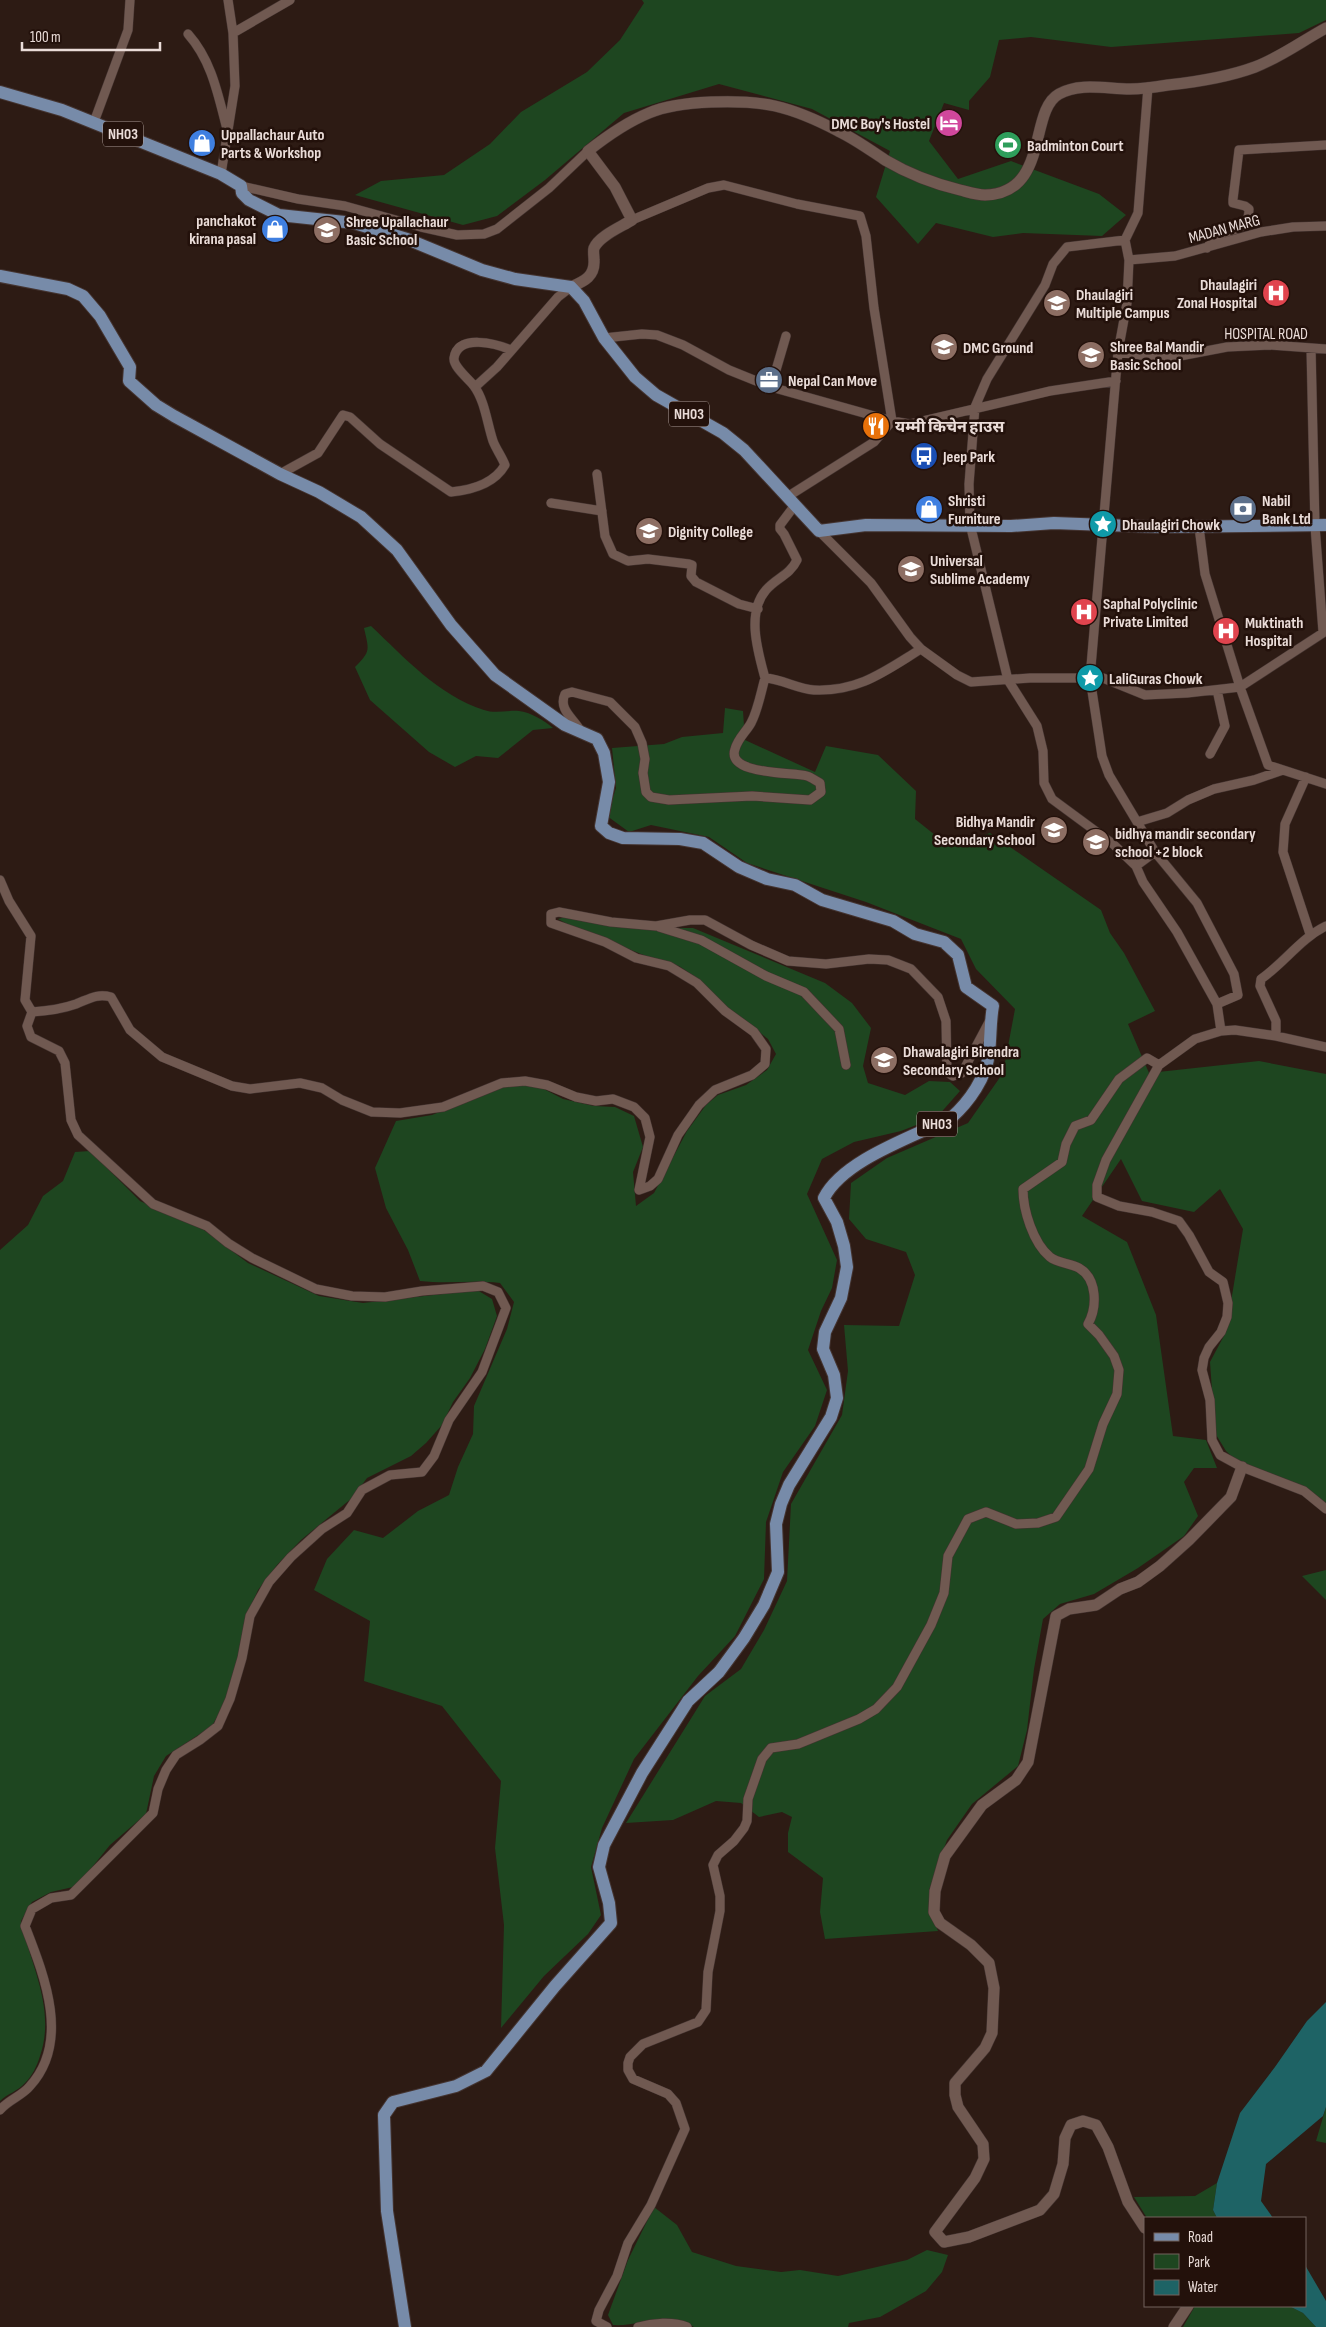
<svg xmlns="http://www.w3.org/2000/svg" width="1326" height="2327" font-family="'Sofia Sans Condensed','Noto Sans Devanagari',sans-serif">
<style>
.green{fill:#1e4620}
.water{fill:#1e6365}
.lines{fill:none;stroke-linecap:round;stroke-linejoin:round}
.street-casing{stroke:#443431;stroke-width:10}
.secondary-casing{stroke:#443431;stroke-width:12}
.primary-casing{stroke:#443431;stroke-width:14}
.street{stroke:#705951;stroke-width:9}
.secondary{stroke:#705951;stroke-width:11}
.primary{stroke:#778ba9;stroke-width:12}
.labels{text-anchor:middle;stroke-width:5;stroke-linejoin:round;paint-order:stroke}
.shield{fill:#23110b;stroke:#ae9f9a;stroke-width:1}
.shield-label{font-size:15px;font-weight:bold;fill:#eadcd8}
.poi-label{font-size:16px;font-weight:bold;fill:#eadcd8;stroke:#23110b;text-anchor:start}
.street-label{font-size:16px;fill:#eadcd8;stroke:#23110b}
</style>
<rect width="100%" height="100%" fill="#2d1b14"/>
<path class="green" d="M642 0H1326V20L1299 33 1111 47 1031 37 999 40 990 77 969 101V110L944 103 929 141 958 179 1011 161 1099 194 1126 215 1102 236 1023 233 993 237 936 223 918 244 876 197 890 151 812 109 719 84 624 113 545 180 497 216 463 225 355 195 381 181 444 175 490 144 521 112 587 72 620 40 644 3Z
M1004 136 1018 145 1012 155 997 145Z
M371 626C405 658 438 695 484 710 495 714 508 710 519 711 530 712 545 721 553 728L533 730 498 758 476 756 455 767 429 752 370 700 355 667C371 651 369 650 364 628Z
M725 708 743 711 745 740 815 772 826 746 878 755 916 791 915 819 950 847 990 833 1101 910 1110 933 1124 953 1155 1011 1128 1024 1149 1073 1259 1061 1326 1074V1511L1308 1495 1251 1475 1226 1451 1215 1433 1210 1362 1226 1332 1243 1229 1220 1189 1194 1212 1142 1201 1121 1159 1082 1216 1127 1242 1156 1315 1173 1436 1206 1440 1217 1468H1194L1184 1482 1198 1516 1184 1536 1138 1568 1094 1594 1060 1604 1043 1619 1034 1669 1027 1730 1018 1766 972 1804 947 1840 929 1890 930 1912 938 1931 825 1939 820 1912 823 1878 788 1852V1833L792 1817 782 1812 759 1817 741 1803 716 1801 673 1820 626 1823 705 1696 741 1669 764 1630 787 1581 791 1504 842 1415 848 1371 844 1325 899 1326 915 1275 906 1252 866 1239 849 1219 851 1183 887 1158 968 1123 1003 1073 1015 1009 976 969 961 939 866 902 747 863 709 837 651 825 629 832 607 816 616 788 612 748 664 744 682 737 723 733Z
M566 917 627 928H693L825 983 852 1003 871 1028 863 1066 868 1083 905 1095 929 1081 950 1082 960 1091 937 1117 901 1131 854 1142 822 1159 807 1194 837 1260 832 1288 821 1311 808 1350 827 1390 815 1426 783 1472 766 1522 764 1579 735 1636 698 1676 634 1759 602 1828 591 1867 601 1915 588 1934 544 1976 501 2028 504 1925 495 1848 501 1781 442 1706 364 1681 370 1621 314 1590 327 1559 354 1530 383 1538 418 1511 449 1495 458 1467 473 1434 474 1406 507 1329 514 1302 500 1283C472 1280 447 1284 420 1281L408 1250 386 1208 375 1168 396 1121 432 1115 502 1087 521 1085 542 1088 563 1099 594 1106 615 1107 634 1116 643 1147 633 1172 636 1206 654 1193 687 1131 706 1105 718 1095 746 1085 767 1070 776 1054 768 1039 722 1003 700 980 679 966 651 958 569 925 558 919Z
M90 1151 140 1201 204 1230 248 1263 319 1296 363 1303 477 1290 492 1299 497 1316 485 1349 470 1378 453 1402 442 1425 426 1443 411 1456 367 1478 352 1498 301 1540 277 1565 258 1590 246 1617 236 1665 224 1704 212 1726 166 1756 154 1776 146 1814 110 1845 89 1871 73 1887 51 1892 32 1902 21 1921C31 1966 56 2009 40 2056 37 2066 32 2076 25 2083 18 2091 7 2094 0 2101V1250L28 1225 43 1196 63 1181 75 1152Z
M1326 1570V1600L1302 1576Z
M1326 2107V2143L1316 2141Z
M1217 2183 1213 2210 1217 2218H1147L1134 2197 1195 2196Z
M654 2207 677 2225 692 2252 736 2266 781 2272 800 2270 838 2276 907 2260 927 2250 948 2255 942 2272 926 2291 880 2317 849 2323 848 2327H694C669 2309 639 2327 613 2325L608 2315 628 2260Z
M1195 2306H1289L1303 2313 1316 2327H1183Z"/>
<path class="water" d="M1326 2002V2107L1323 2116 1266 2164 1261 2201 1273 2218H1217L1213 2210 1217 2183 1240 2113 1275 2067 1307 2021Z
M1305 2265 1326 2301V2327H1316L1303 2313 1289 2306H1305Z"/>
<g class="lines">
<g class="street-casing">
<path id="street" d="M233 33 290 0
M188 34C212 61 218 95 227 129
M1148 87 1138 213 1125 240 1129 260 1127 303 1118 352 1090 678 1102 756 1109 775 1155 852 1197 903 1234 974 1238 995 1217 1004
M94 122 128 30 130 0
M221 174 235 86 233 33 228 0
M241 186 298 199 345 206 421 227 457 235 484 234 497 229 549 188 588 151
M632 220 708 188 724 185 797 204 860 216 866 236 874 308 892 421
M1125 240 1067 247 1053 264 1045 285 987 379 975 407 969 484 970 524 1008 680 1037 726 1043 751 1044 783 1052 799 1113 844 1136 866 1143 882 1177 932 1217 1004 1221 1031
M1207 248C1209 245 1212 240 1214 238 1226 227 1249 235 1249 209L1245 206 1233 203V199L1239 150 1326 145
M1129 260 1175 256 1261 232 1293 227 1326 226
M604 338 642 334 657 335 683 345 729 370 771 387 892 421
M1311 348 1315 526 1323 632
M1118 352 1155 357 1180 356 1227 347 1270 345 1326 349
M475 387 497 367 558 297 571 287
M771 387 786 336
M280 474 318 453 343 415 350 417 380 444 451 492C472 490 494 484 505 465 502 457 496 449 493 441 487 423 485 401 474 386 469 379 453 367 454 358 458 333 497 344 511 350
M597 474 605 536 613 554 628 561 648 559 689 564 692 565 691 576 696 582 739 604 758 609
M787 497 874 442 892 421 910 424 1050 391 1116 381
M551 503 602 511
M1199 527 1205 574 1240 687 1268 765 1326 784
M819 531 871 583 910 637 921 649 957 675 971 682 1030 678H1103L1145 695 1187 693 1240 687 1326 631
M765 678C758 652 746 613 766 590 776 578 790 575 797 560L784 534 780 529V525L795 505
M580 730C573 718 558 709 565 694L572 692 610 702 635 727 642 743 645 759 643 773 646 792 651 797 669 800 752 796 810 800 821 792 820 783C816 781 811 777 807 776 792 772 726 775 735 749 738 738 746 732 751 723 758 710 761 692 765 678 782 679 798 689 814 690 859 692 885 671 921 649
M1210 754 1225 726 1217 690
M1306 777 1285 824 1283 852 1310 934
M1137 822 1167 813 1188 800 1214 789 1254 780 1283 770
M1136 866 1155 852
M0 880 9 901 31 936 25 1000 32 1012
M659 927 701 940 766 976 804 992 839 1029 846 1065
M1276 1036V1021L1260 986 1261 979C1284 963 1301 938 1326 926
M1326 1047 1276 1036 1235 1030 1221 1031 1195 1039 1159 1065 1106 1160 1097 1185V1197L1119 1206 1152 1212 1179 1221 1189 1235 1209 1272 1223 1282 1228 1303 1227 1317 1221 1332 1209 1347 1204 1358 1202 1370 1210 1400 1212 1440 1220 1455 1242 1467 1304 1491 1326 1509
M0 2110C8 2100 22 2096 30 2086 71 2041 44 1975 25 1926L32 1909 51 1898 71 1895 153 1813 158 1789 166 1770 176 1755 200 1740 218 1726 230 1699 242 1658 250 1616 269 1582 291 1557 322 1529 347 1513 362 1490 390 1475 422 1472 434 1456 449 1420 482 1372 506 1308 498 1292 483 1286 422 1291 385 1297 352 1296 316 1289 252 1258 228 1243 207 1226 153 1204 78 1135 71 1120 65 1063 59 1051 31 1037 27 1026 32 1012C47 1011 62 1009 76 1004 89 999 97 993 111 997L130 1030 162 1057 232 1086 250 1089 300 1083 322 1088 342 1100 372 1112 400 1113 443 1107 502 1083 525 1081 547 1085 576 1097 596 1101 613 1099 634 1107 645 1118 650 1137 639 1190 650 1186 658 1179 678 1135 699 1105 715 1090 752 1075 765 1064 766 1049 754 1032 725 1011 697 983 669 966 636 958 605 942 551 923V914L559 912 611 922 656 926 690 920H705L751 945 788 961 826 964 869 959 888 960 911 969 938 997 946 1021 947 1072 953 1076 962 1073 989 1022
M607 2327 596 2321 599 2310 617 2276 628 2243 651 2205 685 2129 676 2103 668 2094 633 2079 628 2070V2063L630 2057 643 2044 698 2022 706 2010 708 1972 720 1911V1896L713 1865 718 1855 734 1841 744 1828 747 1821 748 1799 762 1759 771 1748 798 1744 859 1719 876 1709 897 1687 931 1625 944 1593 948 1556 968 1519 986 1512 1016 1524 1038 1523 1056 1517 1089 1469 1103 1424 1117 1394 1119 1370 1114 1356 1099 1335 1088 1324C1097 1308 1098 1279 1079 1268 1070 1263 1057 1263 1050 1257 1033 1243 1023 1210 1023 1189L1062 1162 1066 1144 1075 1126 1091 1120 1119 1079 1147 1058 1159 1065
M638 2327C652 2323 673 2321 687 2327"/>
</g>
<g class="secondary-casing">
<path id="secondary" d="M571 287C585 281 595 276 594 260 594 256 593 251 594 248 599 236 621 227 632 220L615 187 588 151C607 136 627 122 649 113 679 100 743 99 775 106 797 111 819 121 838 131 855 139 870 150 885 160 907 173 935 184 960 190 968 192 977 195 985 195 1050 193 1028 111 1059 94 1080 82 1107 89 1130 89 1142 89 1156 87 1168 85 1196 82 1228 77 1255 67 1281 57 1302 41 1326 28
M1145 2228 1128 2202 1108 2147 1096 2125 1083 2121 1071 2125 1065 2138 1063 2164 1054 2194 1040 2210 969 2237 944 2242 935 2232 975 2178 984 2159 983 2144 958 2107 955 2095V2083L985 2048 992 2033 994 1988 989 1963 971 1945 940 1923 934 1912 935 1891 945 1856 982 1805 1016 1780 1028 1762 1056 1616 1069 1609 1096 1605 1120 1589 1138 1582 1160 1566 1189 1540 1231 1497 1242 1467
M1174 2327 1188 2306"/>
</g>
<g class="primary-casing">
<path id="primary" d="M0 92 62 110 221 174 241 186 242 193 249 200 279 215 354 223 407 239 482 270 515 279 571 287 584 301 604 338 635 377 656 395 723 433 744 450 819 531 866 525 1011 526 1054 523 1158 527 1326 525
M0 276 68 289 83 296 100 316 130 367 129 381 156 405 174 416 280 474 319 492 361 517 397 550 451 625 495 675 565 725 597 739 604 753 609 782 601 826 609 833 623 838 680 839 703 843 739 867 767 879 795 885 822 900 893 921 915 934 944 942 958 955 966 987 993 1006C990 1022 991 1037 989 1052 987 1077 969 1102 951 1118 913 1137 843 1160 824 1198L837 1222 844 1246 847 1267 841 1298 825 1332 823 1349 834 1375 837 1398 831 1417 789 1485 781 1504 776 1524 778 1572 764 1605 744 1638 719 1672 688 1701 642 1773 604 1845 599 1867 609 1903 611 1923 555 1986 486 2071 456 2086 393 2102 384 2115 387 2211 405 2327"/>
</g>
<use href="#street" class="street"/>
<use href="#secondary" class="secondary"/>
<use href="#primary" class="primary"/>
</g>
<defs>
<g id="hotel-disc" transform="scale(1.4375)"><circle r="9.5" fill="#d1479c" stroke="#23110b"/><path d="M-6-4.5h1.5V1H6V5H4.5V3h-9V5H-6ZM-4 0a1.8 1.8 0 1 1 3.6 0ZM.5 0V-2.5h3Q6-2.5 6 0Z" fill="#fff"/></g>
<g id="shop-disc" transform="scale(1.4375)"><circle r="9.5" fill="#3f7fe0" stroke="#23110b"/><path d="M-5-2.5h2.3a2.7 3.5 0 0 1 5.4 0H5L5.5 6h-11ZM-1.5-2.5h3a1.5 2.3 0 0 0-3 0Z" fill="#fff"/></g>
<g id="stadium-disc" transform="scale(1.4375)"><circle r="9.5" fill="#2e9e5b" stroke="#23110b"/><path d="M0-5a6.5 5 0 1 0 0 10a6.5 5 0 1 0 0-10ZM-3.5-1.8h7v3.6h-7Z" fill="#fff"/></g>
<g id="school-disc" transform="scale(1.4375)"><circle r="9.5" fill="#8d6e63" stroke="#23110b"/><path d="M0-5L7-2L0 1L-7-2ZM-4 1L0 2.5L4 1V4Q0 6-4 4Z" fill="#fff"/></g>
<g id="hospital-disc" transform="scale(1.4375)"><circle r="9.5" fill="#e0444e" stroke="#23110b"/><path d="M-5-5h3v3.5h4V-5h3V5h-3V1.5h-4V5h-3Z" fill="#fff"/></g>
<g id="university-disc" transform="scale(1.4375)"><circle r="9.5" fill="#8d6e63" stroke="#23110b"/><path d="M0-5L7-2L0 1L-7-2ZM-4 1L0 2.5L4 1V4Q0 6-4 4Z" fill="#fff"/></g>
<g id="office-disc" transform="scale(1.4375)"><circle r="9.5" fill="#5c6f8a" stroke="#23110b"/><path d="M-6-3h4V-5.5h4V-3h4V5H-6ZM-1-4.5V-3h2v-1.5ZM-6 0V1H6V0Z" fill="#fff"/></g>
<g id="restaurant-disc" transform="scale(1.4375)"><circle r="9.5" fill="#e8710a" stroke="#23110b"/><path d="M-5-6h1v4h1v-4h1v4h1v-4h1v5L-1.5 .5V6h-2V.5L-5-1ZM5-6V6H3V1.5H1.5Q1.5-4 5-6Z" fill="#fff"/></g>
<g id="bus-disc" transform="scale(1.4375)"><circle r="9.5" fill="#1a4fb4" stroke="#23110b"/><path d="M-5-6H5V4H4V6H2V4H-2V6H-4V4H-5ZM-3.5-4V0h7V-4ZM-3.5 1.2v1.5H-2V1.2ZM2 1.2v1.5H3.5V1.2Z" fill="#fff"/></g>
<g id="bank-disc" transform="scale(1.4375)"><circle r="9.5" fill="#5c6f8a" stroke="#23110b"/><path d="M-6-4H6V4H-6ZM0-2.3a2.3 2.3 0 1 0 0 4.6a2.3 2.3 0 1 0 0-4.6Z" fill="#fff"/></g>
<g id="sight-disc" transform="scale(1.4375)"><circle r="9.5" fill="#0f9aa8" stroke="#23110b"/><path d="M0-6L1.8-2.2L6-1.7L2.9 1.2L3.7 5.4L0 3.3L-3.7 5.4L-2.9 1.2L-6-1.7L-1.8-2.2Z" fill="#fff"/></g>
</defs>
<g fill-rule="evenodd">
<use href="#hotel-disc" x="949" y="123"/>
<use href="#shop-disc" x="202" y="143"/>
<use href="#stadium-disc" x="1008" y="145"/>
<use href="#shop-disc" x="275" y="229"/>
<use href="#school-disc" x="327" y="230"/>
<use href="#hospital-disc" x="1276" y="293"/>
<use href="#university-disc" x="1057" y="303"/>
<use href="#university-disc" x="944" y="347"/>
<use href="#school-disc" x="1091" y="355"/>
<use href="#office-disc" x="769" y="380"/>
<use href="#restaurant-disc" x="876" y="426"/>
<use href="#bus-disc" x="924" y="456"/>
<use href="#shop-disc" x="929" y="509"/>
<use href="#bank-disc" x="1243" y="509"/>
<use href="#sight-disc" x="1103" y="524"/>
<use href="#university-disc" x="649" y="531"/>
<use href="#school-disc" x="911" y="569"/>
<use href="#hospital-disc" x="1084" y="612"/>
<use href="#hospital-disc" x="1226" y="631"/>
<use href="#sight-disc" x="1090" y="678"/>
<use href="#school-disc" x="1054" y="830"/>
<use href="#university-disc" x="1096" y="842"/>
<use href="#school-disc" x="884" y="1060"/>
</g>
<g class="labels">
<g class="shield">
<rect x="103" y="121.5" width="40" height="25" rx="4"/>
<rect x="669" y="401.5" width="40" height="25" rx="4"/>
<rect x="917" y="1111.5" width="40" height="25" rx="4"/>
</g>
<g class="shield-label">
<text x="123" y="139">NH03</text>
<text x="689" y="419">NH03</text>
<text x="937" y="1129">NH03</text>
</g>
<g class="poi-label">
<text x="930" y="129" text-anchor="end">DMC Boy's Hostel</text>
<text x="221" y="140">Uppallachaur Auto<tspan x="221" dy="18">Parts &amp; Workshop</tspan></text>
<text x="1027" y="151">Badminton Court</text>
<text x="256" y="226" text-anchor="end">panchakot<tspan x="256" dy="18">kirana pasal</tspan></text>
<text x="346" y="227">Shree Upallachaur<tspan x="346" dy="18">Basic School</tspan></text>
<text x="1257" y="290" text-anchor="end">Dhaulagiri<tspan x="1257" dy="18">Zonal Hospital</tspan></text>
<text x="1076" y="300">Dhaulagiri<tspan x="1076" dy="18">Multiple Campus</tspan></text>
<text x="1110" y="352">Shree Bal Mandir<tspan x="1110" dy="18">Basic School</tspan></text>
<text x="963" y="353">DMC Ground</text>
<text x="788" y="386">Nepal Can Move</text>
<text x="895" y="432">यम्मी किचेन हाउस</text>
<text x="943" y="462">Jeep Park</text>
<text x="948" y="506">Shristi<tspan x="948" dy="18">Furniture</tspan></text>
<text x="1262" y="506">Nabil<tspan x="1262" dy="18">Bank Ltd</tspan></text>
<text x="1122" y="530">Dhaulagiri Chowk</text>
<text x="668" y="537">Dignity College</text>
<text x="930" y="566">Universal<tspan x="930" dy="18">Sublime Academy</tspan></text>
<text x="1103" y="609">Saphal Polyclinic<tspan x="1103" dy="18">Private Limited</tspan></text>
<text x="1245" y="628">Muktinath<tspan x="1245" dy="18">Hospital</tspan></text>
<text x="1109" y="684">LaliGuras Chowk</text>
<text x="1035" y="827" text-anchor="end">Bidhya Mandir<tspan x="1035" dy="18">Secondary School</tspan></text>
<text x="1115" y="839">bidhya mandir secondary<tspan x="1115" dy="18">school +2 block</tspan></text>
<text x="903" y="1057">Dhawalagiri Birendra<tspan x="903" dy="18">Secondary School</tspan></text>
</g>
<g class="street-label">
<text transform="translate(1224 228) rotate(-15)" y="6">MADAN MARG</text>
<text x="1266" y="339">HOSPITAL ROAD</text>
</g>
</g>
<rect x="1144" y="2217" width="162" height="90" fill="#23110b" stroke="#73625d"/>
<rect x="1154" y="2233" width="25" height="8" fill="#778ba9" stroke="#73625d"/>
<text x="1188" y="2242" font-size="15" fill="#eadcd8">Road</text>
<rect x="1154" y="2254" width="25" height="15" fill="#1e4620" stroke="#73625d"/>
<text x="1188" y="2267" font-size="15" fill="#eadcd8">Park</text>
<rect x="1154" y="2280" width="25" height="15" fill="#1e6365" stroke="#73625d"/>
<text x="1188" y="2292" font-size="15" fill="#eadcd8">Water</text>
<path d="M22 42v8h138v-8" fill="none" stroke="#eadcd8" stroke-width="2.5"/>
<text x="30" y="42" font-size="15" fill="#eadcd8" stroke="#23110b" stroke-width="4" paint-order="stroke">100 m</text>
</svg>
